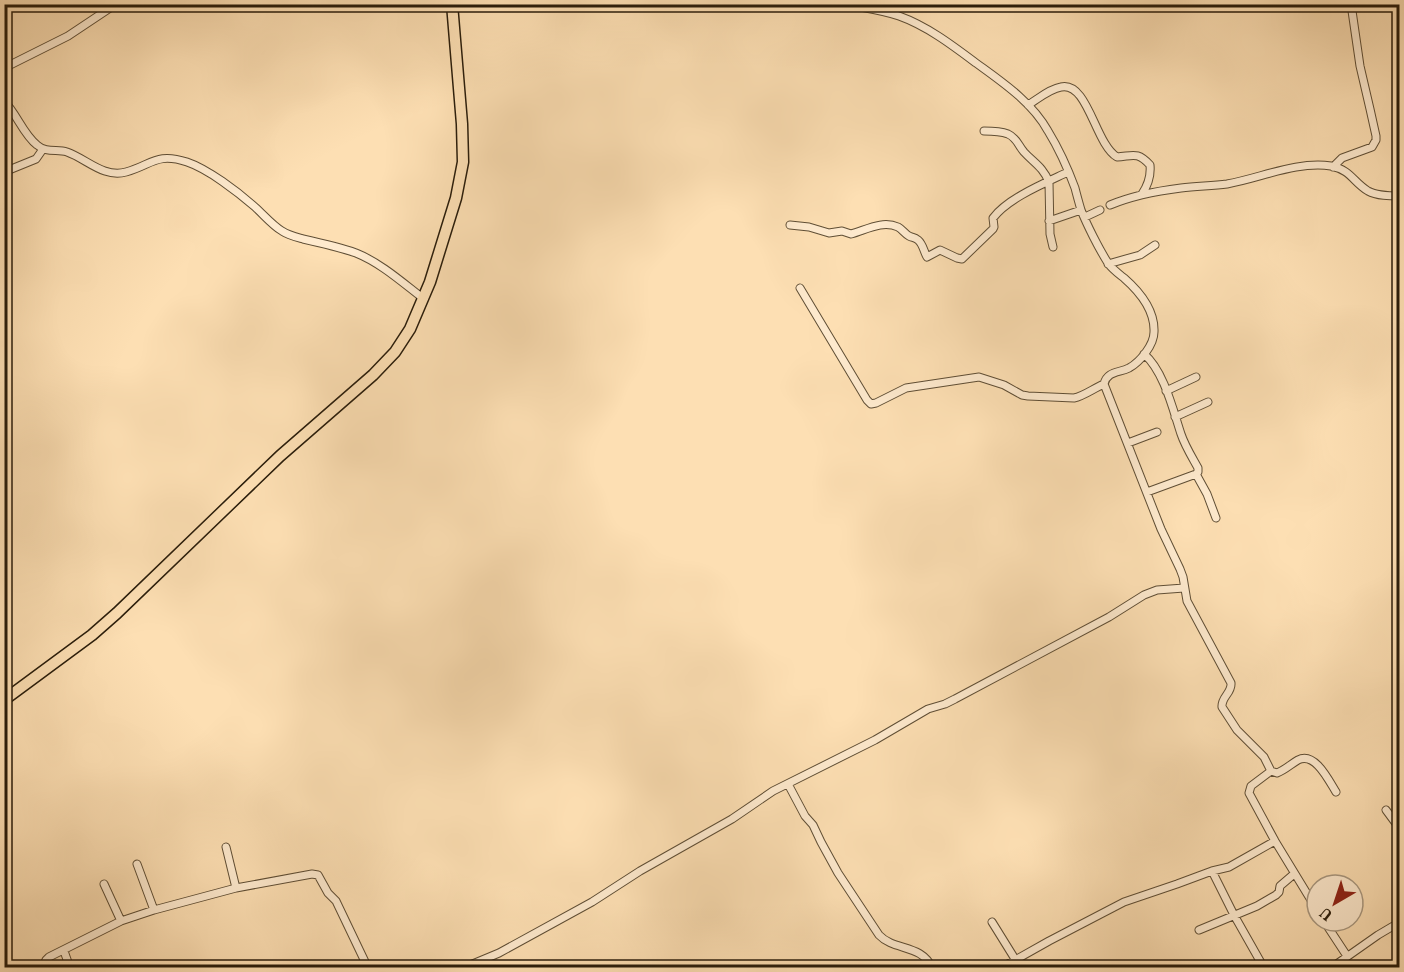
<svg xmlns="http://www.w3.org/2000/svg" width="1404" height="972" font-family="Vollkorn,serif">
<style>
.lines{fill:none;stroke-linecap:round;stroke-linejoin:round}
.minor-casing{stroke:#5f4e35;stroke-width:9}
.primary-casing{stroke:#2a1d0b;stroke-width:13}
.minor{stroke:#feeace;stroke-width:7}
.primary{stroke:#fddfb3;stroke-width:10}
</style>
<rect width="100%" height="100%" fill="#fddfb3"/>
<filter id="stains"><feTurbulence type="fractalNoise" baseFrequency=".00333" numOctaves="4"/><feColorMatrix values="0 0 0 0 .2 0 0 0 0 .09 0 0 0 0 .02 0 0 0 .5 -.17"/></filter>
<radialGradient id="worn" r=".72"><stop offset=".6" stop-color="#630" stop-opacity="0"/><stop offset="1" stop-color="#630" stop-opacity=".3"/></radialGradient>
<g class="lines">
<g class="minor-casing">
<path id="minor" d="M845 4C863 8 882 10 899 16 927 26 952 45 976 63 1002 82 1032 102 1048 131 1059 149 1068 169 1075 188 1077 196 1079 203 1081 210 1087 225 1099 249 1108 263 1112 269 1119 274 1124 278 1140 292 1155 310 1154 332 1154 345 1140 362 1129 368 1119 373 1107 371 1104 384L1161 529 1180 569 1183 577 1187 601 1231 683C1232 693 1221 697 1222 707L1237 730 1264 757 1271 771 1251 786 1249 793 1275 841 1317 910
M4 68 68 36 116 4
M4 101C17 114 23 134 37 145 46 153 57 149 67 152 87 159 103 178 126 172 152 165 156 152 187 162 208 169 238 192 255 207 264 215 272 225 282 231 288 235 296 237 303 239 321 243 339 247 356 253 381 263 403 283 424 299
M1028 105C1038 99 1049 89 1061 87 1088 81 1095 144 1117 157 1133 156 1137 151 1150 165 1151 175 1148 185 1142 194
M984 131C992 131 1000 131 1008 134 1017 138 1018 145 1024 152 1034 163 1043 167 1049 182L1050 234 1053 247
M1333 167 1342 158 1372 147 1376 140V136L1370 109 1360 66 1351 4
M4 172 36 159 43 149
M1110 205C1134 195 1157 191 1181 188 1197 186 1212 186 1227 184 1261 178 1296 161 1331 166 1351 170 1353 182 1368 191 1377 196 1390 196 1400 196
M1085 217 1100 210
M1049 221 1081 210
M790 225 809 227 829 233 842 231 851 234C866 230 882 220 898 227 902 229 905 234 909 236 913 238 914 237 918 240 923 244 924 252 927 257L940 250 957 258 962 259 993 229 994 227 993 218C1008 198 1045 183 1068 172
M1108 264 1140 255 1155 245
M800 288 867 400 871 404 876 403 906 388 979 377 1004 385 1022 395 1028 396 1074 398C1084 396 1094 388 1104 384
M1144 354C1164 371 1173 410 1181 434 1185 446 1192 457 1198 468V472L1196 474 1207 494 1216 518
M1166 391 1196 377
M1175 417 1208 402
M1128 443 1157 432
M1147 492 1196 474
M1271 771 1277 773C1285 770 1291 764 1298 760 1315 751 1329 781 1336 792
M788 784 805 816 813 825 821 842 838 873 879 935C894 951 922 944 932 968
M1386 810 1400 829
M226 847 236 888
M137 864 154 910
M1212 871 1234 915 1264 968
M104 884 121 921
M1324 921 1347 956
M992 922 1015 959
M1199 930 1257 906 1276 895 1279 892 1280 886 1294 874
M64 951 70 968
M42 968 46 960 49 957 121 921 154 910 236 888 312 874 318 875 328 893 336 901 368 968
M463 968 499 953 592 902 640 871 732 819 773 791 875 740 928 709 945 704 955 699 1109 617 1144 595 1157 590 1184 588
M1001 968 1049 941 1124 902 1177 884 1212 871 1229 867 1275 841
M1331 968 1378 935 1400 922"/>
</g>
<g class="primary-casing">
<path id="primary" d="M4 700 92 635 117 613 280 456 373 375 395 352 410 329 430 282 456 198 463 162 462 124 452 4"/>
</g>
<use href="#minor" class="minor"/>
<use href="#primary" class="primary"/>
</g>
<rect width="1404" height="972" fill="none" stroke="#fddfb3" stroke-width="24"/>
<rect x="6" y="6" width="1392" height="960" fill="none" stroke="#2a1d0b" stroke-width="3"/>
<rect x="12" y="12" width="1380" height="948" fill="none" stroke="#2a1d0b" stroke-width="1.5"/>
<g transform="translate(1335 903) rotate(219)"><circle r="28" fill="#feeace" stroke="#a99880" stroke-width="1.5"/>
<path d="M0-4.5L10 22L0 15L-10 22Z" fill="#8f2418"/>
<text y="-9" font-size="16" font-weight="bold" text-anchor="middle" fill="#2a1d0b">U</text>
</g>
<rect width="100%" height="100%" filter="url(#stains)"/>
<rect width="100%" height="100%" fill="url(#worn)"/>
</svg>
